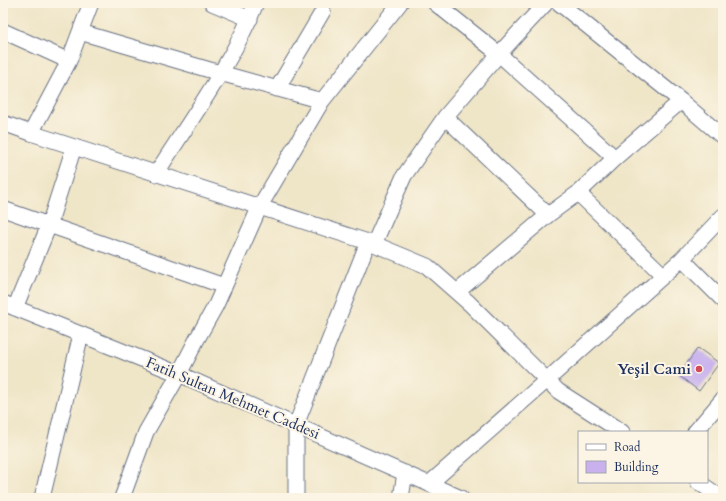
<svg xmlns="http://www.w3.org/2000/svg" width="726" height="501" font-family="Cardo,serif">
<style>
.building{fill:#c8b1ed}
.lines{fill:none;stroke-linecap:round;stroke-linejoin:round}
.minor-casing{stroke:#656f83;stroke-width:17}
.minor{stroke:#fff;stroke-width:15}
.poi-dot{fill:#d1495b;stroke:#fcf5e5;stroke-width:1.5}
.labels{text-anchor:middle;stroke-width:4;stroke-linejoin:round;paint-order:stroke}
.poi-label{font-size:15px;font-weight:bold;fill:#1b2f5e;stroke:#fcf5e5;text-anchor:end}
.street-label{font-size:15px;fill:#1b2f5e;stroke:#fcf5e5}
</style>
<rect width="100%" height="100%" fill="#fcf5e5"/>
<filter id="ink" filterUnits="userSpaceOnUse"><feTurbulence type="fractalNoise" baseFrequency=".025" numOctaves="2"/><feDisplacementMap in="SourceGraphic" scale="8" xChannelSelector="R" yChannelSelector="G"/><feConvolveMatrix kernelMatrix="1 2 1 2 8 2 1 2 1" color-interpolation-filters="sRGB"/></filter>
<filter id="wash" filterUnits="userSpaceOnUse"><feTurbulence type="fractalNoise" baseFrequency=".012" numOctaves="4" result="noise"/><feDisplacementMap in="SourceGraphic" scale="16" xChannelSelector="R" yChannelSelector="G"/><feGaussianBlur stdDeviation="0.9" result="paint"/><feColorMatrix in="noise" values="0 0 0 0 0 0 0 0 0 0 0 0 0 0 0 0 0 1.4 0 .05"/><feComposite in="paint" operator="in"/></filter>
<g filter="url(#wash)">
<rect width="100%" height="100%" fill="#efe5c7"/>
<g id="blocks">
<path class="building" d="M698 348 719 363 699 391 678 375Z"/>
</g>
</g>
<g filter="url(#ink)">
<use href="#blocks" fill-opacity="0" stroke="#656f83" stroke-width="1"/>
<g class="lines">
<g class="minor-casing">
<path id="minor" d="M212 3 250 19
M435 3 499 54 615 158
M559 3 681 101 723 137
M3 31 69 61
M80 32 220 73 322 101
M277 89 323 11
M445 117 548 215
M3 123 31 133 374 244 427 266 469 303 558 391 622 432
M31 133 69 61 91 3
M156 174C190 120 233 62 256 3
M578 193 663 275
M3 209 224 286
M374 244 404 176 445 117 499 54 546 3
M682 259 723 300
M457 292 548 215 578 193 615 158 681 101
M3 303 179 374 461 498
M15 308 49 225 74 147
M695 432 723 399
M698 482 722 498
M429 484 547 380 682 259 723 216
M42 498 81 334
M122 498 146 432 179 374 197 339 216 305 260 206 322 101 400 3
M296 498V425L368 242
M401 498 405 473"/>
</g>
<use href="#minor" class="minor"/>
</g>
</g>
<circle class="poi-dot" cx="699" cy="369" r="4"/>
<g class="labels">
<g class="poi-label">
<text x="691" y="374">Yeşil Cami</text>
</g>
<g class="street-label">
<text transform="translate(233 398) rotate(23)" y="5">Fatih Sultan Mehmet Caddesi</text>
</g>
</g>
<rect width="726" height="501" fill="none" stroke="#fcf5e5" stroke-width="16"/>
<rect x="578" y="431" width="130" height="52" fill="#fcf5e5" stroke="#a2a6af"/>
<rect x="586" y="444" width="20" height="6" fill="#ffffff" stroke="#a2a6af"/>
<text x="614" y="451" font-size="12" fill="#1b2f5e">Road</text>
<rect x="586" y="461" width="20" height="12" fill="#c8b1ed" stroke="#a2a6af"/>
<text x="614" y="471" font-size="12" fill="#1b2f5e">Building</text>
</svg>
